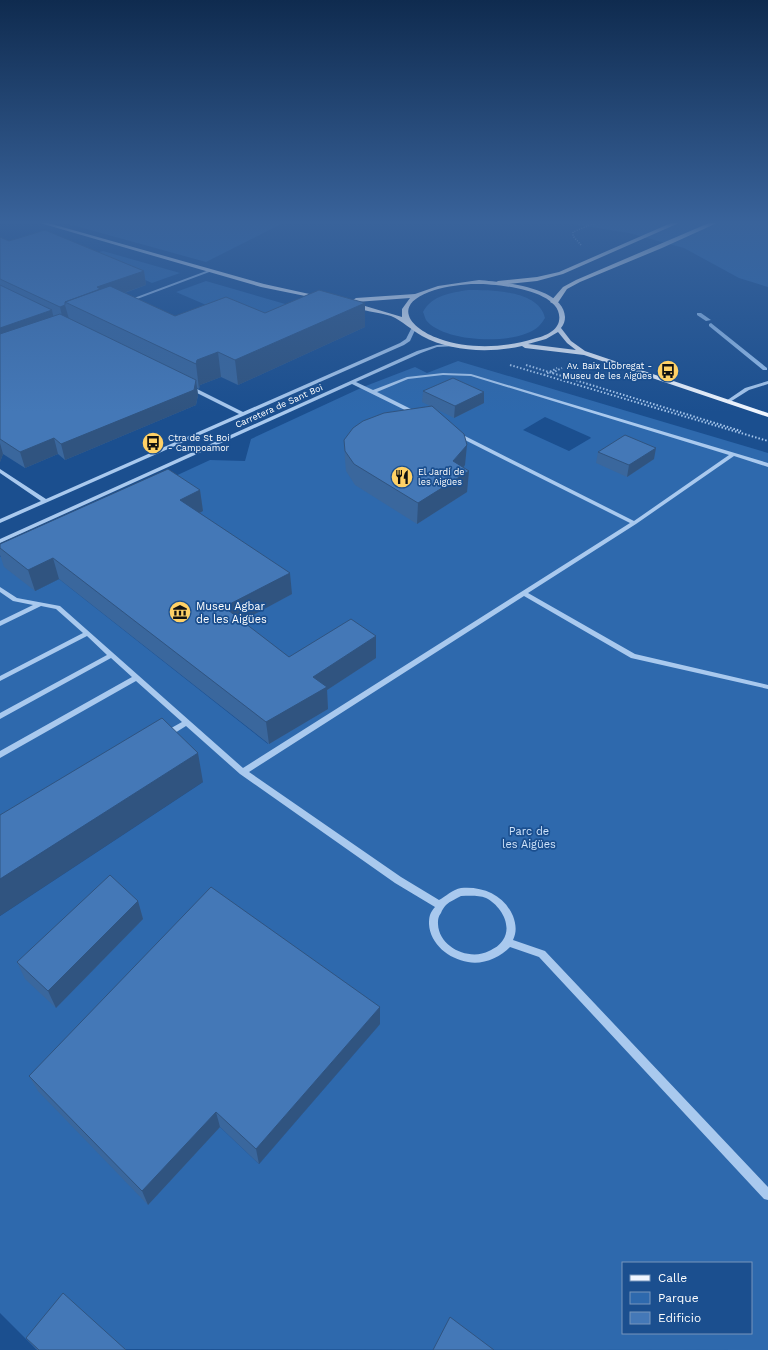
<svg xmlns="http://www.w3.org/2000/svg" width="768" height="1350" font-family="'Work Sans',sans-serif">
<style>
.green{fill:#2e69ad;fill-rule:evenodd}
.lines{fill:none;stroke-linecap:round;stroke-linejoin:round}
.stream{fill:#9cc4f0;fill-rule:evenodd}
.path-far1{stroke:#a9c9ee;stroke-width:1.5;stroke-dasharray:1 1.5;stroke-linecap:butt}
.path{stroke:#a9c9ee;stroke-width:2;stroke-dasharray:1.5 2;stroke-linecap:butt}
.minor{fill:#a9c9ee;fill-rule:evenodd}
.major{fill:#f0f6ff;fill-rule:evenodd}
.highway{fill:#fff;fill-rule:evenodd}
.wall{fill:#3a679d}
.shaded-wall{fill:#305480}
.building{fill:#4478b7;stroke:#305480}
.labels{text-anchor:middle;stroke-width:3.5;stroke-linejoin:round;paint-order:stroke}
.far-poi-label{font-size:9px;fill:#fff;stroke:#1b4f8f;text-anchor:start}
.far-street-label{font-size:9px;fill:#fff;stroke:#1b4f8f}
.poi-label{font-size:11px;fill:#fff;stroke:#1b4f8f;text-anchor:start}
.park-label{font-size:11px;fill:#cfe3fa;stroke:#1b4f8f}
</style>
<rect width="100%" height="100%" fill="#1b4f8f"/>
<path class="green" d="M65 223H283L206 262Z
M566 223H768V287L739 278 684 248 629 233Z
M103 251 180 273 152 283 88 255Z
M206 281 299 308 255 326 176 292Z
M468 290C491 290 539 290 545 318 543 321 541 324 539 326 519 346 443 343 426 320 425 318 424 314 423 312 432 295 451 293 468 290Z
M458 361 768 453V1350L36 1349 0 1313V916L203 782 0 851V557L210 460 245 461 251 439 363 387 415 367 427 373ZM545 417 590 437 591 438 569 451 523 430ZM171 490 227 629 268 744 59 579 35 591ZM380 1024 259 1164 220 1127ZM623 1263H751V1333H623Z"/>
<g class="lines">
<path class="stream" d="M697 313H701L711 320 706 321 697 315Z
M711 323 767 368V370H763L709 326V324Z"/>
<path class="path-far1" d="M581 245 573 236V232L595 223"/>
<path class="path" d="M510 365 768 441
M526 365 741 431
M552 373 562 368
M544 375 557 368"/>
<path class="minor" d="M209 270 212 271 129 302 126 301Z
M412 327 416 328 410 341 404 345 0 523V519L41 501 0 473V469L46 499 239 414 187 388V386H191L243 412 400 343 406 339Z
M454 344H456V346L437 347 421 353 356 382 373 390 407 377 443 373 471 374 768 463V467L734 456 636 524 528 593 635 654 768 685V689L631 658 524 596 249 772 401 877 439 900C445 897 453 889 461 888 483 886 504 895 513 916 516 924 517 932 513 940L545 951 768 1187V1200L764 1199 539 957 510 947C500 958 482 965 468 962 449 959 430 944 429 924 429 921 429 918 430 915 431 912 433 909 435 907L395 883 240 774 186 726 170 736H164L163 734 164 732 182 722 136 681 0 758V751L132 677 111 658 0 719V713L107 655 87 636 0 681V676L83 633 56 609 41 606 0 626V621L33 605 13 601 0 592V587L17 598 60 606 243 768 630 523 455 435V433H459L634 521 729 455 471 376 443 375 408 379 377 392 417 412 418 413 415 415 352 384 0 543V539L417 351 437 345ZM461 896C469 896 478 895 486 898 500 905 513 925 503 940 499 946 495 948 489 951 470 961 439 948 438 924 438 920 438 917 441 913 442 910 444 907 446 905 450 901 456 899 461 896Z
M768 381V384L749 390 730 402 726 401 745 388Z"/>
<path class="major" d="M40 223H48L264 284 323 297 320 299 261 287Z
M479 280C501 282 564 287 565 317 565 321 564 324 561 328L571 341 585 351 768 413V417L584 355 525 348 522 346C491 353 451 352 422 336 411 330 403 321 391 316 379 312 361 312 350 304L355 303 402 317V309L410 298 356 302 353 300 356 298 415 294 438 286ZM471 284C492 283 565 289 559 321 557 332 542 337 533 339 504 348 468 349 440 339 413 330 390 307 429 292 442 287 457 285 471 284ZM558 332 567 343 576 350 528 344 546 339Z"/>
<path class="highway" d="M671 223H679L563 274 537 281 498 285 495 283 498 281 537 277 559 272Z
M709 223H717L662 248 580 282 567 289 557 304H554L550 302 563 287 576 280Z"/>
</g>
<path class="wall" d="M0 237 9 241 144 271 146 285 125 293 175 316 265 313 365 303V327L238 385 221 377 200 385 199 389 197 388 198 395 196 405 65 460 58 454 25 468 3 454 0 462Z
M423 391 484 403 454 418 436 409 465 465 463 468 469 471 467 492 417 524 355 485 346 471 345 460 344 440 430 406 422 402Z
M598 452 654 459 627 477 596 463Z
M200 490 203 511 200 513 292 594 242 621 289 657 376 658 327 690 328 709 269 744 59 579 35 591 4 567 0 555V544Z
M138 901 143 919 56 1008 25 979 17 962Z
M380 1007V1024L259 1164 220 1127 148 1205 38 1091 29 1076Z
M26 1338 126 1350H37Z"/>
<path class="shaded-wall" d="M144 271 146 285 106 299 97 287Z
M365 303V327L238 385 235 360Z
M65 305 69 319 63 321 60 307Z
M52 310 55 325 0 344V328Z
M218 352 221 377 200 385 199 389 196 364 197 360Z
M196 380 198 395 196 405 65 460 61 444Z
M484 392V403L454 418 455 406Z
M54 438 58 454 25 468 20 452Z
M0 443 3 454 0 462Z
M467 445 465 465 452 482 469 471 467 492 417 524 418 503Z
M656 448 654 459 627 477 629 465Z
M200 490 203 511 184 521 180 500Z
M53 558 59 579 35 591 28 570Z
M290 573 292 594 227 629 224 607Z
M376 636V658L327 690 328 709 269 744 266 722 313 677Z
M198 753 203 782 0 916V879Z
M138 901 143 919 56 1008 48 991Z
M380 1007V1024L259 1164 256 1149Z
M216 1112 220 1127 148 1205 142 1191Z"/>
<path class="building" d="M45 230 144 271 97 287 100 289 65 302V305L60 307 0 279V237L9 241Z
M0 285 52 310 0 328Z
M110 286 175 316 226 297 265 313 319 290 365 303 235 360 218 352 197 360 196 364 65 302Z
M60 314 196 380 194 390 61 444 54 438 20 452 0 439V334Z
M453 378 484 392 455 406 423 391Z
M432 406 464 434 467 445 453 461 469 471 418 503 354 464 345 451 344 440 353 428 363 421 384 413Z
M625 435 656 448 629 465 598 452Z
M168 469 200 490 180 500 290 573 224 607 289 657 351 619 376 636 313 677 327 687 266 722 53 558 28 570 0 548V544Z
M162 718 198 753 0 879V815Z
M110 875 138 901 48 991 17 962Z
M211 887 380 1007 256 1149 216 1112 142 1191 29 1076Z
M63 1293 126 1350H39L26 1338Z
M450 1317 494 1350H433Z"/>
<linearGradient id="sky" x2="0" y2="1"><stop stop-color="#0f2b4f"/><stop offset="0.54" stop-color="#39639b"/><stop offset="1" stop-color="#39639b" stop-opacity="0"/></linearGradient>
<rect width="768" height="412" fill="url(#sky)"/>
<defs>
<g id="bus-disc" transform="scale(1.15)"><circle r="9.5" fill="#ffd166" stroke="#1b4f8f"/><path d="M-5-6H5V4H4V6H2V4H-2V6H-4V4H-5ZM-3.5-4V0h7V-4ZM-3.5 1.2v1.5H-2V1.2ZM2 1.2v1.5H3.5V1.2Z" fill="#111"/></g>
<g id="restaurant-disc" transform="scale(1.15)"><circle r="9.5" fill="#ffd166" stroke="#1b4f8f"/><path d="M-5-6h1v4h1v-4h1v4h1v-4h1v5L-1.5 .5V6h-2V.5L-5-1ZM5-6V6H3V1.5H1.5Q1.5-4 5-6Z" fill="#111"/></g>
<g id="museum-disc" transform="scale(1.15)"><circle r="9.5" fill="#ffd166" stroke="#1b4f8f"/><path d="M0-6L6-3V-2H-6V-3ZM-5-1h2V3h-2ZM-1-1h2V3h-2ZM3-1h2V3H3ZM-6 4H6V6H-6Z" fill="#111"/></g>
</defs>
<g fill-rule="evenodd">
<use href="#bus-disc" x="668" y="371"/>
<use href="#bus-disc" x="153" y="443"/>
<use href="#restaurant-disc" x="402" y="477"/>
<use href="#museum-disc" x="180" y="612"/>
</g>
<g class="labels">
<g class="far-poi-label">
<text x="652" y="369" text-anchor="end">Av. Baix Llobregat -<tspan x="652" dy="10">Museu de les Aigües</tspan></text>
<text x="168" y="441">Ctra de St Boi<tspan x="168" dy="10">- Campoamor</tspan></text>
<text x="418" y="475">El Jardí de<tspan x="418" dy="10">les Aigües</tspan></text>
</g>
<g class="far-street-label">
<text transform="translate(279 406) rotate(-24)" y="3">Carretera de Sant Boi</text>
</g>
<g class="poi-label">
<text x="196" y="610">Museu Agbar<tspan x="196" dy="13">de les Aigües</tspan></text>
</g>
<g class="park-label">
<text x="529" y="835">Parc de<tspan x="529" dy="13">les Aigües</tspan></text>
</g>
</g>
<rect x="622" y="1262" width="130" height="72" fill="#1b4f8f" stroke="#7695bc"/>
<rect x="630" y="1275" width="20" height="6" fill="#f0f6ff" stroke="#7695bc"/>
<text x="658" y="1282" font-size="12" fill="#ffffff">Calle</text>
<rect x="630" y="1292" width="20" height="12" fill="#2e69ad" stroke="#7695bc"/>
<text x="658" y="1302" font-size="12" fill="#ffffff">Parque</text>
<rect x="630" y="1312" width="20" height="12" fill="#4478b7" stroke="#7695bc"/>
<text x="658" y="1322" font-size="12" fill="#ffffff">Edificio</text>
</svg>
